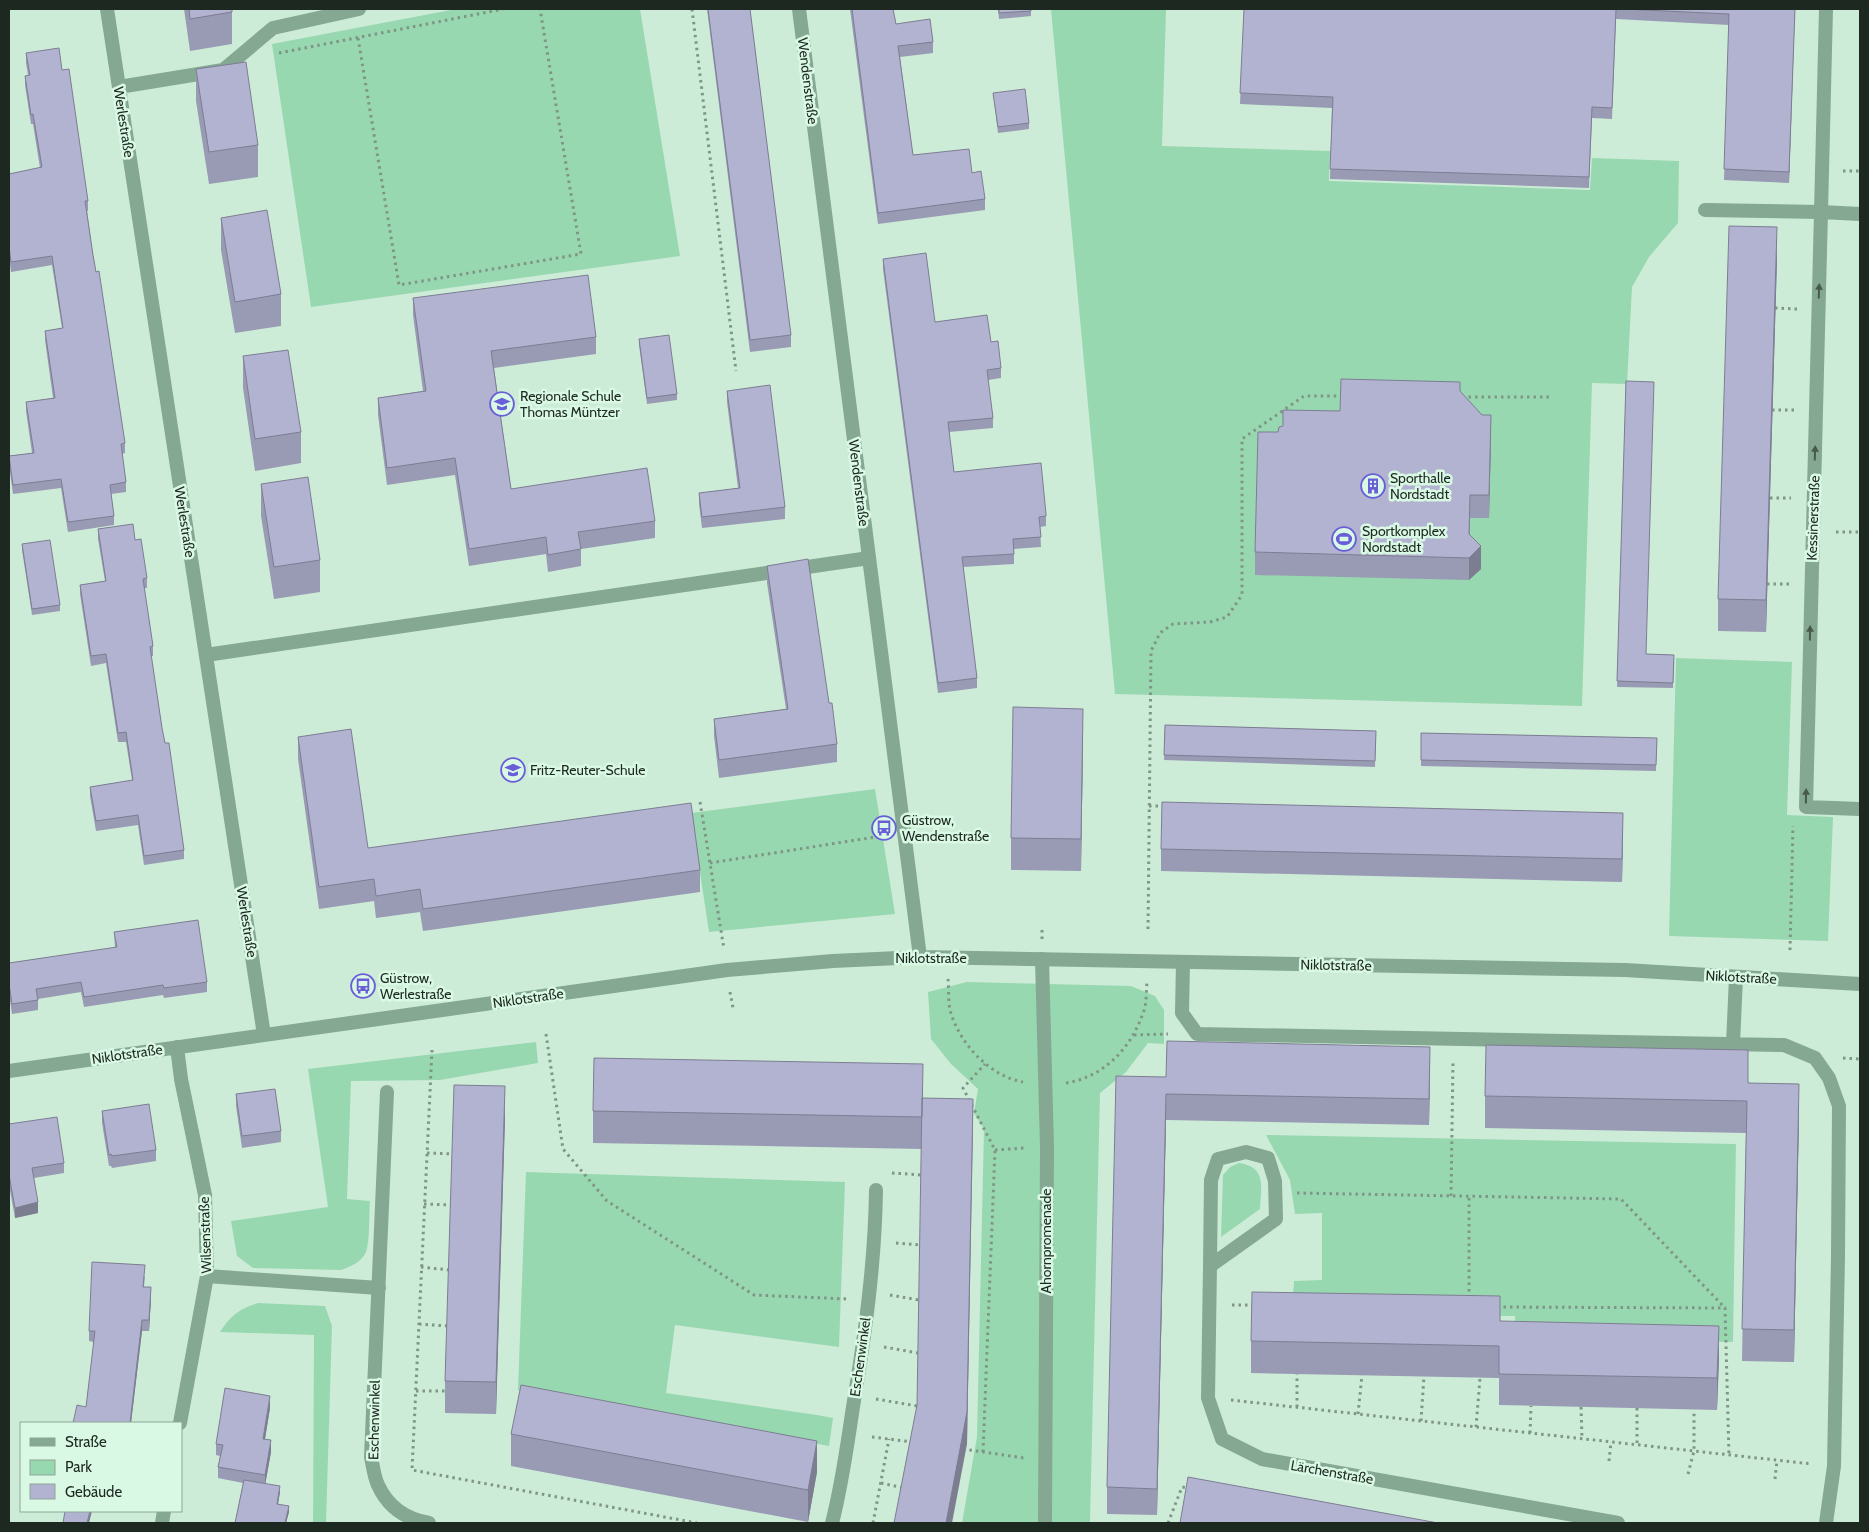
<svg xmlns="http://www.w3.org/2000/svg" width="1869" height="1532" font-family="Cabin,sans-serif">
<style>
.green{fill:#98d8b0}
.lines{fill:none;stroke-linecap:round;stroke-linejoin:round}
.path{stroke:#7f9586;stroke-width:3;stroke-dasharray:2.5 4;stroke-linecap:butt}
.service{stroke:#84a891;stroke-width:14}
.pedestrian{stroke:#84a891;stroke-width:14}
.minor{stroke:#84a891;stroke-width:14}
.wall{fill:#999ab4}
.shaded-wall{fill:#7d7d92}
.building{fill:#b2b3d1;stroke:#7d7d92}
.oneway{fill:#465b4e}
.labels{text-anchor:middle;stroke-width:5;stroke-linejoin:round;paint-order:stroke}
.street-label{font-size:14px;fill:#1d2821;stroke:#daf9e5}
.poi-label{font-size:14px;fill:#1d2821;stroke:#daf9e5;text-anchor:start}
</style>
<rect width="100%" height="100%" fill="#cdecd7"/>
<path class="green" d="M456 9H640L680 256 311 307 272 44Z
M1051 9H1166L1162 146 1330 151 1329 181 1590 190 1592 158 1679 161 1678 223 1649 257 1632 287 1627 384 1592 383 1582 706 1115 694Z
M1676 658 1792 662 1787 815 1833 817 1828 941 1669 936Z
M875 789 895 914 709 932 691 813Z
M967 982 1131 986 1155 996 1164 1010V1044L1148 1043 1126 1072 1100 1093 1090 1523H962L977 1437 984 1129 974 1113 978 1089 951 1064 931 1039 928 992Z
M536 1042 538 1063 440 1080 351 1081 347 1199 370 1201C369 1213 370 1242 366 1252 362 1262 350 1267 341 1270L253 1268 237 1256 231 1221 328 1207 308 1069Z
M1266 1135 1736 1144 1733 1342 1516 1339 1515 1316 1292 1315 1294 1281 1322 1280V1213L1295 1214 1290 1180Z
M1239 1163C1267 1167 1261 1187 1260 1209L1221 1237 1223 1175 1230 1167Z
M526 1172 845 1182 839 1347 675 1325 666 1393 817 1415 833 1418 829 1446 518 1390Z
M258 1303 325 1306 332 1326 326 1523H313L314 1335 220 1332C231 1315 239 1309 258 1303Z"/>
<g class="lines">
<path class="path" d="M692 9 736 371
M358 38 399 285 581 254 540 9
M279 53 503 9
M1843 171H1860
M1775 308 1797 309
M1462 397H1549
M1772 410H1794
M1770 498H1791
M1836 532H1860
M1767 584H1789
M700 802 724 949
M1149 806H1166
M710 863 882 836
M1148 929 1151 651 1160 633 1173 624 1210 622 1227 617 1242 595V439L1304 396H1344
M1042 939V927
M1790 950 1793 826
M948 979C949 989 948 1000 950 1010 959 1043 989 1076 1023 1082
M730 992 733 1008
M546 1034 563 1149 607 1201 754 1295 847 1299
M1134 1035 1168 1034
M432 1050 412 1470 697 1523
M1843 1058 1860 1059
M1066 1083C1104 1077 1131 1048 1143 1013 1147 1004 1146 992 1147 982
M995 1150 1024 1148
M427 1153 453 1154
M892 1173 922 1175
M1297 1193 1621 1199 1725 1308
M1451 1196 1453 1061
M424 1204 451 1205
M896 1243 920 1245
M421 1267 449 1270
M890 1295 919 1300
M1469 1298V1196
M1232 1305H1256
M1497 1307 1725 1308 1729 1455
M419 1324 447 1326
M884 1347 918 1353
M416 1391H445
M876 1399 917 1406
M1231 1400 1812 1464
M1297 1407V1374
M1581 1407 1582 1438
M1637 1408V1445
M1358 1414 1362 1375
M1421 1421 1424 1376
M1476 1427 1480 1378
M1530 1433 1531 1406
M872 1437 913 1442
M963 1449 1024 1458
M983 1452 995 1150 963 1088 985 1064
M1609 1461 1611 1442
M1688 1474 1694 1451V1410
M1775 1479 1777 1460
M881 1483 904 1488
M873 1523 889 1439
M1168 1523 1182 1487 1189 1488"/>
<path class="service" d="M119 87 223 70 273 28 359 9
M1705 210 1821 212 1826 9
M206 655 869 558
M1183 962 1182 1013 1197 1034 1784 1045 1815 1058 1829 1078 1839 1106 1838 1257 1834 1466 1826 1523
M1733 1044 1736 977
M1246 1152 1268 1158 1275 1181 1276 1219 1210 1266 1211 1180 1218 1159Z"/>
<path class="pedestrian" d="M1042 959 1047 1147 1045 1523"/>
<path class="minor" d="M107 9 264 1035
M799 9 920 957
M1860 214 1821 212 1806 807 1860 809
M177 1047 181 1079 205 1195 207 1276 180 1423
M9 1071 727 970 833 961 920 957 1625 970 1860 984
M387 1092 371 1457C373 1466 374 1477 378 1485 388 1507 405 1519 429 1523
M1210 1266 1208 1398 1222 1439 1262 1459 1618 1523
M207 1276 379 1288
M162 1523 164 1511
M832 1523C842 1485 847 1446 853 1407 865 1335 875 1263 876 1190"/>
</g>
<path class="wall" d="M184 9H232V44L190 51Z
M707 9H750L791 335V347L750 352Z
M850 9H893L896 24 933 42V53L900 57 913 155 972 173 985 199V210L878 224Z
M998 9H1031V16L999 19Z
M1244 9H1795L1789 183 1724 180 1729 25 1616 19 1612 119 1592 118 1589 188 1330 179 1332 108 1240 104Z
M26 53 62 70 88 201V211H87L93 255 125 443V453L122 454 126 482V492L111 494 114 516V525L68 532 61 488 13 494 9 465V456L32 453 26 411V402L53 398 45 340V331L62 328 52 265 11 272 9 256V174L40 168 33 124H31L25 85V76L28 75 26 63Z
M196 69 258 145V177L209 184 196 101Z
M993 93 1029 123V129L998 133Z
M221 218 281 294V326L235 333 221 250Z
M883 259 935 322 991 342 1001 368V378L988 380 993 418V428L949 432 954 472 1046 514V526L1040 527 1041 547 1014 549V564L963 567 977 678V688L938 693 883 269Z
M1777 259 1766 632 1718 631V599Z
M413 298 596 337V354L494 368 511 489 655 521V538L581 549V566L548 572 546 554 469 566 455 475 387 485 378 415V398L423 391 413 315Z
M639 339 677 394V400L647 404 639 345Z
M243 356 301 432V463L255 471 243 388Z
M1626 381 1646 654 1674 655 1673 688 1617 687Z
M727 391 785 507V519L702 528 699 504V493L738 488 727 402Z
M1460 391 1491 438 1489 518H1470V535L1481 569 1469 580 1255 575V552L1283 426 1340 411Z
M261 484 320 560V592L274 599 261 516Z
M98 529 135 540 147 578V588H144L153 646V656H151L162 728 184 850V859L144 865 138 825 96 831 90 796V787L132 780 126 742H118L106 663 91 666 80 594V585L105 581 98 539Z
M22 544 60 605V611L32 615 22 550Z
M767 566 829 703 837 744V762L719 778 714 736V719L786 709 767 583Z
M1165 725 1376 731 1375 767 1164 760Z
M1421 733 1657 738 1656 771 1421 766Z
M298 737 368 848 700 870V892L423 931 420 912 376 918 374 901 319 909 298 759Z
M1083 741 1081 871 1011 870V838Z
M1623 836 1622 882 1161 871V849Z
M114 932 207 982V992L164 998 163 995 84 1007 81 992 38 999V1010L12 1014 9 994V963L115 948Z
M1430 1073 1429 1125 1166 1120 1157 1515 1107 1514V1487L1166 1077Z
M1748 1083 1799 1116 1794 1362 1742 1361 1746 1133 1485 1128V1096Z
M236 1094 281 1131V1142L242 1148 236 1106Z
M923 1098 973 1131 967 1444 922 1149 593 1143V1111Z
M102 1111 156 1150V1161L112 1168 111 1166H109L102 1123Z
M505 1118 496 1414 445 1413V1381Z
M9 1124 64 1163V1173L34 1178 38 1213 15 1218 9 1185Z
M145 1276 144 1287 151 1298 149 1331H142L131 1423H73L86 1407 94 1342 89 1341V1331Z
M1500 1321 1719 1358 1717 1410 1499 1405V1378L1251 1373V1341Z
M270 1408 265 1439 271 1452 265 1484 280 1492 278 1504 289 1512 286 1523H235L243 1483 218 1478V1467L220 1456 216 1455V1444Z
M511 1434 817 1472 808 1522 511 1466Z"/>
<path class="shaded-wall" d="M1795 9 1789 183V172Z
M1777 227V259L1766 632V600Z
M1491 415V438L1489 518V495Z
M1481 546V569L1469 580V558Z
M1083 709V741L1081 871V839Z
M1623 813V836L1622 882V859Z
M1430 1047V1073L1429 1125V1099Z
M1799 1084V1116L1794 1362V1330Z
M505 1086V1118L496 1414V1382Z
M1166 1094V1120L1157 1515V1489Z
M973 1099 967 1444 952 1523H946Z
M38 1202V1213L15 1218V1208Z
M151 1287V1298L149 1331V1320Z
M142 1320V1331L131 1423H130Z
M1719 1326V1358L1717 1410V1378Z
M270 1396V1408L263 1451V1439Z
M271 1440V1452L265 1486V1475Z
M817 1441V1472L808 1522V1490Z
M280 1486V1492L277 1510V1504Z
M289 1506V1512L286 1523H285Z
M90 1511H92L89 1523H87Z"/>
<path class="building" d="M189 9H232V12L190 19Z
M708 9H750L791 335 750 340Z
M852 9H893L896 24 930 19 933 42 898 46 913 155 969 149 972 173 981 171 985 199 878 213Z
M999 9H1031V11L999 13Z
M1244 9H1616L1612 108 1592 107 1589 177 1330 169 1333 97 1240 93Z
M1623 9H1795L1789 172 1724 169 1729 14Z
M59 48 62 70 69 69 88 201H85L93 255 96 272 99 271 125 443 121 444 126 482 110 485 114 516 68 522 61 479 13 485 9 456 34 453 26 402 55 398 45 331 63 328 52 256 11 262 9 246V174L42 167 33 114 31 115 25 76 30 75 26 53Z
M246 62 258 145 209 152 196 69Z
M1025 89 1029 123 998 127 993 93Z
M267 210 281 294 235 302 221 218Z
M1729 226 1777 227 1766 600 1718 599Z
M926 253 935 322 987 315 991 342 998 341 1001 368 987 370 993 418 948 422 954 472 1041 463 1046 514V516L1039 517 1041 537 1013 539 1014 554 962 557 977 678 938 683 883 259Z
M588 275 596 337 491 351 511 489 647 468 655 521 578 532 581 549 548 555 546 537 469 549 455 458 387 468 378 398 426 391 413 298Z
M669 335 677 394 647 398 639 339Z
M288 350 301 432 255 439 243 356Z
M1341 379 1460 382V391L1482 415H1491L1489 495H1470L1469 534 1481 546 1469 558 1255 552 1258 432H1278L1279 427 1283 426V410L1340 411Z
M1626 381 1654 382 1646 654 1674 655 1673 683 1617 681Z
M770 385 785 507 702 517 699 493 740 488 727 391Z
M308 477 320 560 274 567 261 484Z
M133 524 135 540 141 539 147 578 143 579 153 646 150 647 162 728 165 743H169L184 850 144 856 138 815 96 821 90 787 133 780 126 732 118 733 106 654 91 656 80 585 106 581 98 529Z
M50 540 60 605 32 609 22 544Z
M808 559 829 703H832L837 744 719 760 714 719 788 709 767 566Z
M1013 707 1083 709 1081 839 1011 838Z
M1165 725 1376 731 1375 761 1164 755Z
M351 729 368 848 691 803 700 870 423 909 420 889 376 896 374 879 319 887 298 737Z
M1421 733 1657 738 1656 765 1421 760Z
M1162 802 1623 813 1622 859 1161 849Z
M198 920 207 982 164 988 163 985 84 997 81 982 36 989 38 1000 12 1004 9 984V963L117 947 114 932Z
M1167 1041 1430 1047 1429 1099 1166 1094 1157 1489 1107 1487 1116 1076 1166 1077Z
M1486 1045 1748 1050V1083L1799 1084 1794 1330 1742 1329 1747 1101 1485 1096Z
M594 1058 923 1064 922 1117 593 1111Z
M454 1085 505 1086 496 1382 445 1381Z
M275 1089 281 1131 242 1136 236 1094Z
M922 1098 973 1099 967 1412 946 1523H894L917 1405Z
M149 1104 156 1150 112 1156 111 1154 109 1155 102 1111Z
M57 1117 64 1163 32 1168 38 1202 15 1208 9 1175V1124Z
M92 1262 145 1265 143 1287H151L149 1320H142L130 1423H73L77 1405 86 1407 95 1331H89Z
M1252 1292 1500 1296V1321L1719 1326 1717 1378 1499 1374V1346L1251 1341Z
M521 1385 817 1441 808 1490 511 1434Z
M225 1388 270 1396 263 1439 271 1440 265 1475 218 1467 223 1445 216 1444Z
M1188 1477 1438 1523H1180Z
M244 1480 280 1486 277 1504 289 1506 285 1523H235Z
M65 1511H90L87 1523H63Z"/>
<defs><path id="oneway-solid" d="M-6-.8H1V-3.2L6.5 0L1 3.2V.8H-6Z" transform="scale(1.25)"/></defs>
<g class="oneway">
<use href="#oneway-solid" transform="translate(1819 291) rotate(-88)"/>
<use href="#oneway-solid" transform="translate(1815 453) rotate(-88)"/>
<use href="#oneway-solid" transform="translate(1810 633) rotate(-89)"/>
<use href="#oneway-solid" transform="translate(1806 796) rotate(-89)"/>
</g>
<defs>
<g id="school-ring" transform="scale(1.25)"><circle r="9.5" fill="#daf9e5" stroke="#695ed7" stroke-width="1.5"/><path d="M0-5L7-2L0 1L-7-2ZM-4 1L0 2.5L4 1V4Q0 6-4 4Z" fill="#695ed7"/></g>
<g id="building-ring" transform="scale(1.25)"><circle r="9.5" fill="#daf9e5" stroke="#695ed7" stroke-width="1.5"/><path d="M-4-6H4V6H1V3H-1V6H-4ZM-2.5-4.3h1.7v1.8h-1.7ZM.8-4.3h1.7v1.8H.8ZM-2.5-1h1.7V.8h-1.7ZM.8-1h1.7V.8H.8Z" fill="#695ed7"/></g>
<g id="stadium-ring" transform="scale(1.25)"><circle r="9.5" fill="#daf9e5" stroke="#695ed7" stroke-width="1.5"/><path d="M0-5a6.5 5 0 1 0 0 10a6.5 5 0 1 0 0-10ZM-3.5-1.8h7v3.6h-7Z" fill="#695ed7"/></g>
<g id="bus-ring" transform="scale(1.25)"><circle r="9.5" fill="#daf9e5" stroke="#695ed7" stroke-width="1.5"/><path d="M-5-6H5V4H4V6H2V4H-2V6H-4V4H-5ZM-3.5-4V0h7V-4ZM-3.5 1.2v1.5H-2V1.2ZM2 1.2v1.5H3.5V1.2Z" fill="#695ed7"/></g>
</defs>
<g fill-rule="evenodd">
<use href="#school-ring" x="502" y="404"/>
<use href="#building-ring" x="1373" y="486"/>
<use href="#stadium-ring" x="1344" y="539"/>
<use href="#school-ring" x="513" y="770"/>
<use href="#bus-ring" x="884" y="828"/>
<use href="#bus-ring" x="363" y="986"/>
</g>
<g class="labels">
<g class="street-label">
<text transform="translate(808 81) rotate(83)" y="5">Wendenstraße</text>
<text transform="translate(124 122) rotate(81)" y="5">Werlestraße</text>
<text transform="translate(859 483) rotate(83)" y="5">Wendenstraße</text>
<text transform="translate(1813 518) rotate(-88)" y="5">Kessinerstraße</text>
<text transform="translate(185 522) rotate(81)" y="5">Werlestraße</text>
<text transform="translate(247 922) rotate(81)" y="5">Werlestraße</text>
<text x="931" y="963">Niklotstraße</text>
<text transform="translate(1336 965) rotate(1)" y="5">Niklotstraße</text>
<text transform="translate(1741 977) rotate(3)" y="5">Niklotstraße</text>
<text transform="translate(528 998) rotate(-8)" y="5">Niklotstraße</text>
<text transform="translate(127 1054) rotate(-8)" y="5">Niklotstraße</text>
<text transform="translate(205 1235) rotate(-92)" y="5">Wilsenstraße</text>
<text transform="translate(1046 1241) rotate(-90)" y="5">Ahornpromenade</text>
<text transform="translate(860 1357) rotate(-82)" y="5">Eschenwinkel</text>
<text transform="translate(374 1420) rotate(-89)" y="5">Eschenwinkel</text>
<text transform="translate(1332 1472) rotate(10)" y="5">Lärchenstraße</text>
</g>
<g class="poi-label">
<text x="520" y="401">Regionale Schule<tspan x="520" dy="16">Thomas Müntzer</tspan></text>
<text x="1390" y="483">Sporthalle<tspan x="1390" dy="16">Nordstadt</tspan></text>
<text x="1362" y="536">Sportkomplex<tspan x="1362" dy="16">Nordstadt</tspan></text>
<text x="530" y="775">Fritz-Reuter-Schule</text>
<text x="902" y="825">Güstrow,<tspan x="902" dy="16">Wendenstraße</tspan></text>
<text x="380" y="983">Güstrow,<tspan x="380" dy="16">Werlestraße</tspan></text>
</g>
</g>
<rect width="1869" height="1532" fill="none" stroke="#1d2821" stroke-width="20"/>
<rect x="20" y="1422" width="162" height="90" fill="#daf9e5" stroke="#8ea597"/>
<rect x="30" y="1438" width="25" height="8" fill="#84a891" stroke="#8ea597"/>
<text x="65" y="1447" font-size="15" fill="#1d2821">Straße</text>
<rect x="30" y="1460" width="25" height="15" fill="#98d8b0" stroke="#8ea597"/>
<text x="65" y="1472" font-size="15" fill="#1d2821">Park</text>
<rect x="30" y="1484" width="25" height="15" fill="#b2b3d1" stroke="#8ea597"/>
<text x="65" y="1497" font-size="15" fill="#1d2821">Gebäude</text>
</svg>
